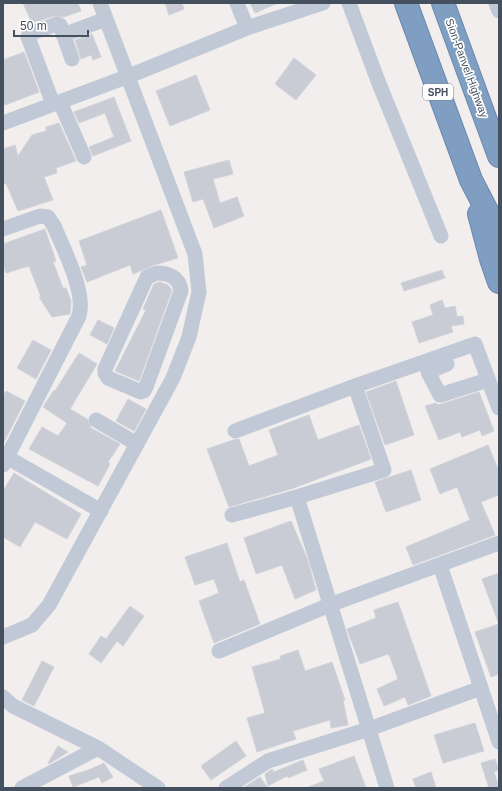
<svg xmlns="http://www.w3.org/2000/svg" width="502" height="791" font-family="Arial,sans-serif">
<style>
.building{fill:#c9ccd4;stroke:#d1d3da}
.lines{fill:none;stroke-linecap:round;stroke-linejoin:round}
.highway-casing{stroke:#6b88ae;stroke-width:24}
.minor{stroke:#c0c9d5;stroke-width:15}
.highway{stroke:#809dc2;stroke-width:22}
.labels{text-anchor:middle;stroke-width:3.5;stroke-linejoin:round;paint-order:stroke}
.shield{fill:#fff;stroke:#7c848e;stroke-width:1}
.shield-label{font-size:10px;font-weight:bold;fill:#44505d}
.street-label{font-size:11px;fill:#44505d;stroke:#fff}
</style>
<rect width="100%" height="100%" fill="#f1eeed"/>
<path class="building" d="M23 3H78L81 11 64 17 54 16 32 23Z
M165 3H182L184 9 169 15Z
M250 3H278L255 13Z
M92 34 101 57 93 60 91 55 81 59 75 40Z
M24 52 39 92 5 105 3 100V60Z
M294 58 316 75 296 100 275 84Z
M196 75 210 110 170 126 156 91Z
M114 97 131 141 93 156 89 147 114 137 105 113 79 123 74 112Z
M59 123 76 161 56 168 57 173 44 177 53 200 18 211 6 183 3 184V149L15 145 18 156 32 135 46 131V127Z
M229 160 233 174 213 179 220 203 237 197 244 216 214 228 203 199 193 202 184 172Z
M161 210 178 258 154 265 133 274 130 265 87 282 81 267 87 265 79 241Z
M45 229 56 261 53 262 63 288H66L71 301 70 314 52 317 39 297H41L29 266 6 273 3 263V244Z
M442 270 445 278 404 291 401 283Z
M160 282 168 285 172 290 139 381 115 371 146 310 143 309 154 284Z
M442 300 445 308 455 306 457 317 463 316 464 324 451 326 453 332 419 343 412 322 433 315 430 305Z
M98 320 114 328 107 344 90 335Z
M33 340 51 350 36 379 17 368Z
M79 353 97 364 70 409 87 419 91 428 120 444 108 462 110 464 98 486 29 449 42 427 58 436 67 423 43 407 54 390 55 391Z
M396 381 414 435 385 445 366 392Z
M6 391 25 401 3 444V396Z
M479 392 494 431 482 436 480 430 462 437 460 432 439 440 425 406 436 403 438 405Z
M128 399 146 409 134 431 116 421Z
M309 415 318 440 359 425 371 459 291 489 229 507 207 449 233 440 239 439 249 466 278 455 269 430Z
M488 445 499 471V495L481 502 495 535 413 565 406 547 470 520 457 487 440 494 430 469Z
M411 470 421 500 386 512 375 482Z
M14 473 81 514 67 539 35 522 20 547 3 537V491Z
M291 521 307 558 316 590 295 599 282 565 256 574 244 538Z
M227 543 240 582 244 580 260 624 214 643 199 601 219 593 214 579 195 585 185 557Z
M499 573V622H498L482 579Z
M398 602 431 696 408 705 405 697 384 706 377 689 398 679 390 657 388 654 360 664 347 629 376 618 374 610Z
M130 606 144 616 123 646 117 641 101 663 89 654 101 636 106 639Z
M499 624V674L491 677 475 632Z
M298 650 305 671 332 662 345 700H343L348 725 331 728 330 720 293 731 296 739 257 752 247 718 265 713 252 667 281 659 280 656Z
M42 661 54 667 34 706 22 700Z
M475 723 484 751 443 763 434 735Z
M236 741 246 756 211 780 201 766Z
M58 746 68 752 49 764 48 763Z
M354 756 366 788H306L324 781 319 769Z
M495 759 499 770 494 772 499 788H489L481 763Z
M303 760 307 770 288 778 287 776 268 786 265 774 272 769 274 772Z
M104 763 113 777 102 783 99 777 73 787 69 776 91 769Z
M431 772 436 788H416L413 779Z
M260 777 268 788H243Z"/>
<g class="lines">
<g class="highway-casing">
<path id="highway" d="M406 3 471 180 499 234
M443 3 499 156
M479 214 491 259 499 282"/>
</g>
<path class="minor" d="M237 3 247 28
M349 3 378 81 441 236
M496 3 499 11
M63 35 106 19
M60 102 84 157
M53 104 28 37 29 34 57 24 60 25 72 59
M3 123 129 76 247 28 323 3
M3 229 40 216 48 217 54 226C64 250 86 292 79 316L3 465
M157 273C169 273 180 278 181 291L146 387 144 391 141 392 108 378 105 373V369L147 277Z
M447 364 428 372 440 395 488 380
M355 386 384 470 297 497 387 788
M96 420 137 444
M235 431 355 386 475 344 499 408
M3 455 101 511
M232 515 297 497
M440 565 499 742
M3 637 32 625 49 605 173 378 189 337 199 292 195 254 100 3
M219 651 332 604 499 543
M3 697 13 706 98 748 158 788
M22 788 98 748
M226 788 268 761 369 729 481 688"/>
<use href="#highway" class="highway"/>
</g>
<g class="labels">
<rect class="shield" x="423" y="84" width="30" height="16" rx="3"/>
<g class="shield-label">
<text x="438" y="96">SPH</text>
</g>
<g class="street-label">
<text transform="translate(467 68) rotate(70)" y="4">Sion-Panvel Highway</text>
</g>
</g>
<rect width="502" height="791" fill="none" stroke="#44505d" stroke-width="8"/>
<path d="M14 30v6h74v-6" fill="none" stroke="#44505d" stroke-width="2"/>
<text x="20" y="30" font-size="12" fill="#44505d" stroke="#ffffff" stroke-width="3" paint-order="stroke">50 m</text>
</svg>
